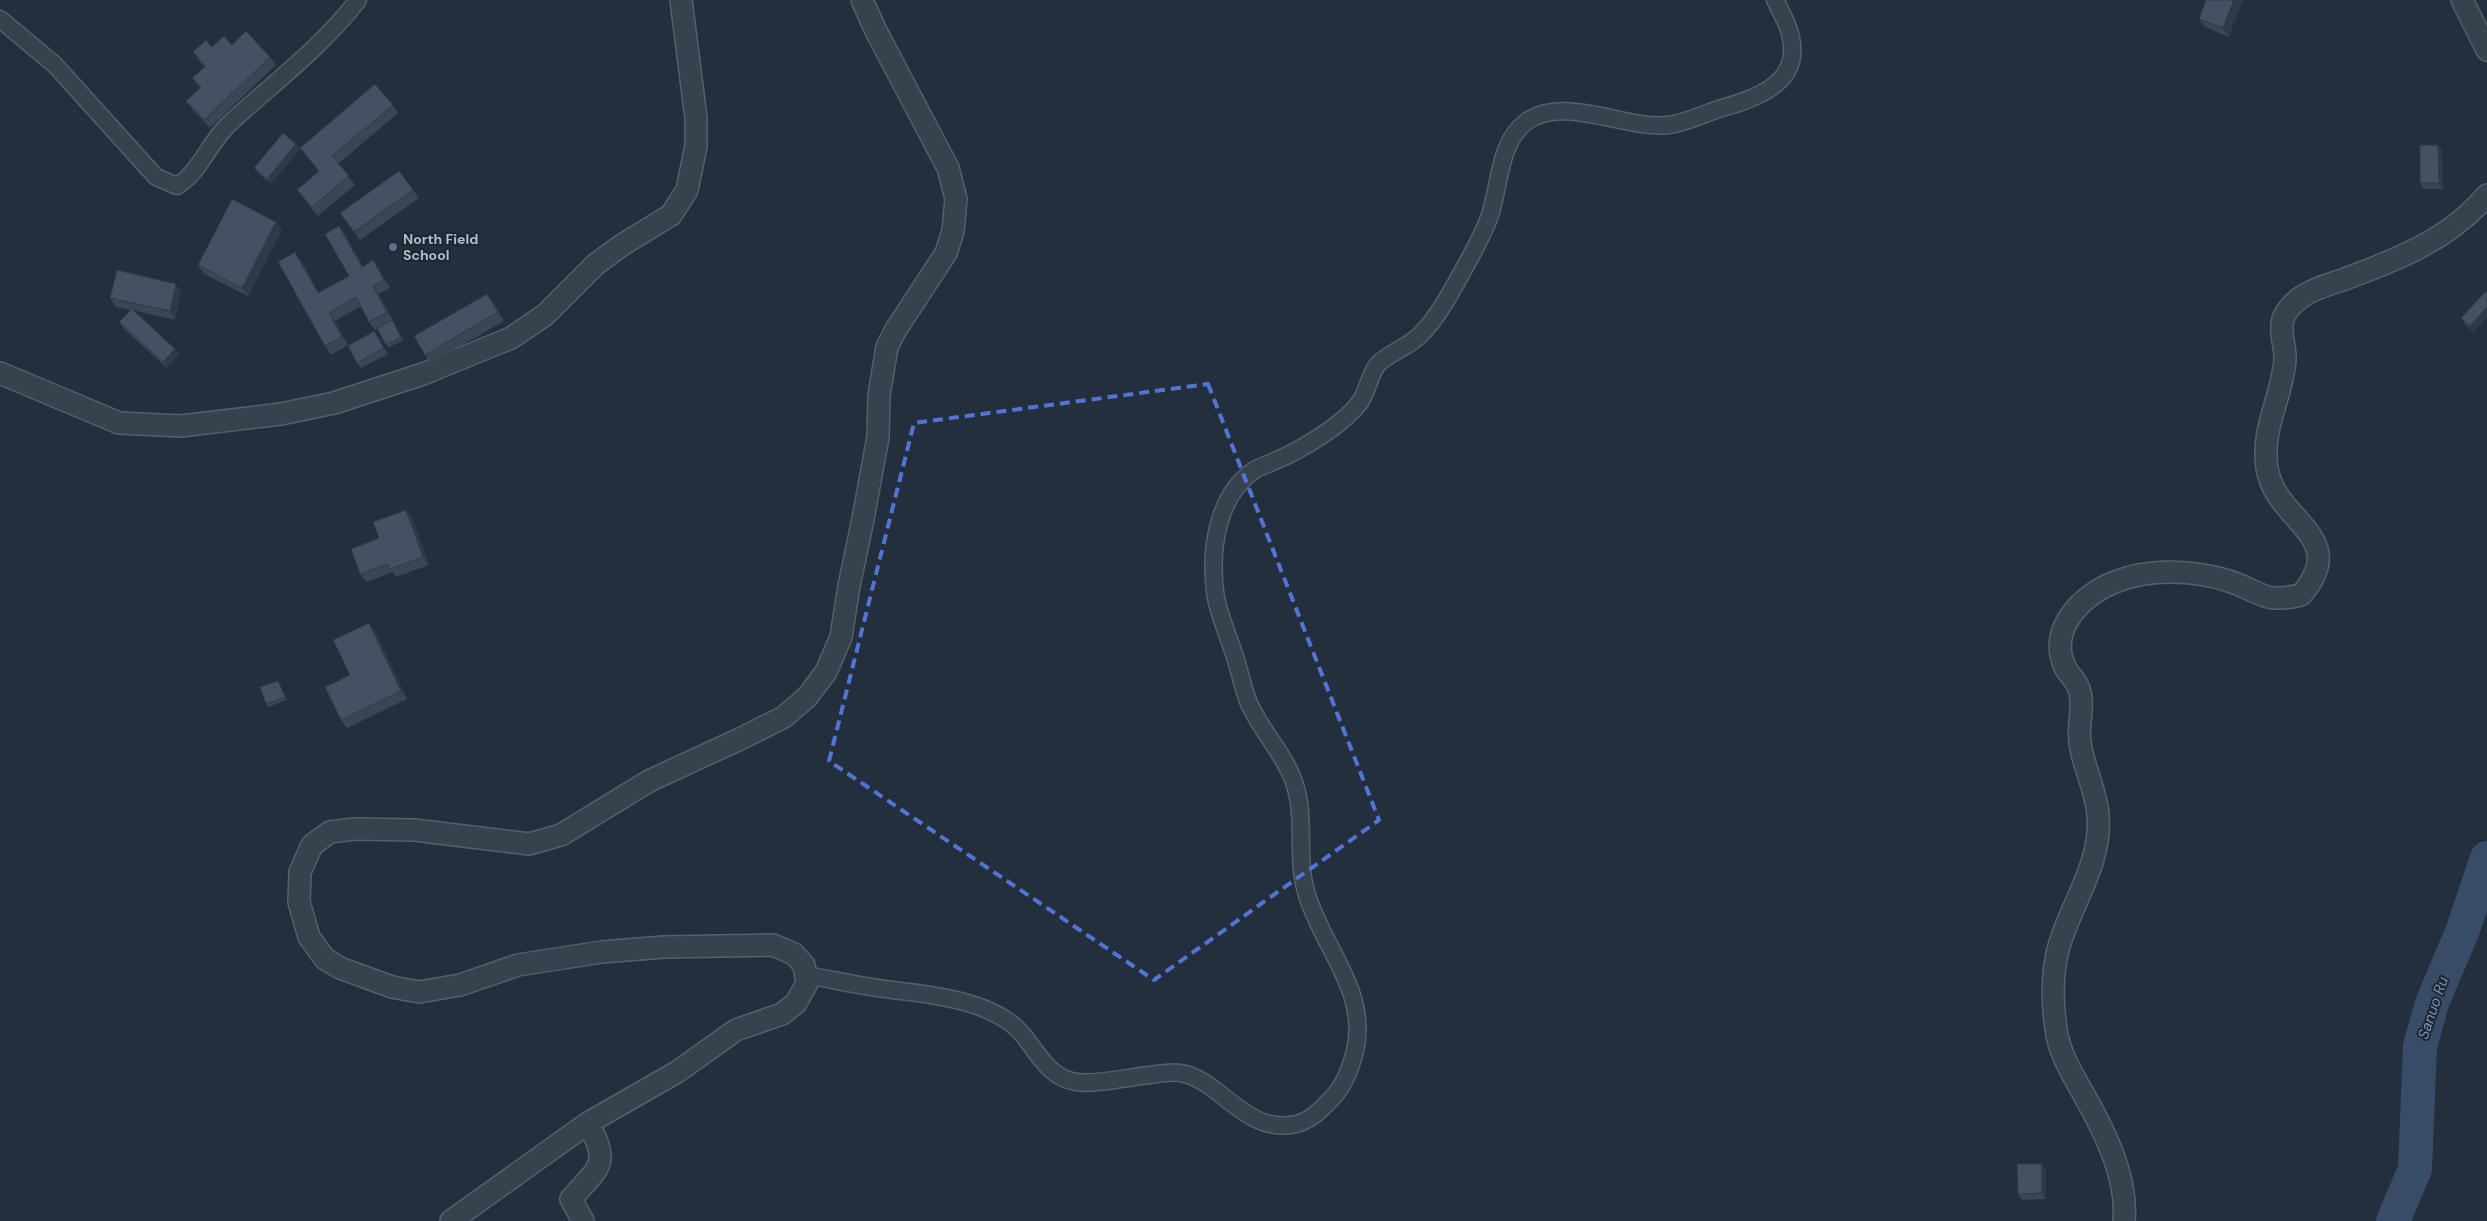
<svg xmlns="http://www.w3.org/2000/svg" width="2487" height="1221" font-family="'DM Sans',sans-serif">
<style>
.lines{fill:none;stroke-linecap:round;stroke-linejoin:round}
.river{stroke:#394c67;stroke-width:34}
.minor-casing{stroke:#565f6c;stroke-width:19}
.tertiary-casing{stroke:#565f6c;stroke-width:24}
.minor{stroke:#38414e;stroke-width:16}
.tertiary{stroke:#38414e;stroke-width:21}
.wall{fill:#3b4654}
.shaded-wall{fill:#303945}
.building{fill:#455162;stroke:#303945}
.marked{fill:none;stroke:#5274d3;stroke-width:4;stroke-dasharray:10 6;stroke-linejoin:round}
.service-dot{fill:#5c6f8a;stroke:#1d2633;stroke-width:2}
.labels{text-anchor:middle;stroke-width:4;stroke-linejoin:round;paint-order:stroke}
.poi-label{font-size:14px;font-weight:bold;fill:#b4bcc9;stroke:#1d2633;text-anchor:start}
.water-label{font-size:15px;font-style:italic;fill:#7c92b1;stroke:#1d2633}
</style>
<rect width="100%" height="100%" fill="#242f3e"/>
<g class="lines">
<path class="river" d="M2393 1221 2415 1169 2420 1046 2432 1003 2462 932 2487 858"/>
<g class="minor-casing">
<path id="minor" d="M0 19 55 65 156 177 177 186C201 171 208 144 228 125 272 84 321 48 358 0
M806 975C830 979 854 985 878 988 912 993 947 995 980 1007 996 1013 1012 1021 1023 1035 1038 1053 1049 1078 1076 1082 1094 1085 1129 1077 1149 1075 1158 1074 1171 1071 1180 1073 1218 1078 1244 1132 1291 1125 1309 1123 1322 1109 1333 1097 1345 1084 1351 1067 1355 1051 1369 992 1323 948 1307 895 1295 858 1307 819 1294 782 1284 753 1260 730 1248 701 1242 685 1239 667 1233 651 1227 632 1217 611 1215 591 1210 549 1217 494 1256 469 1258 468 1273 462 1275 461 1301 450 1343 425 1360 402 1368 391 1369 375 1378 364 1390 352 1409 347 1421 334 1437 318 1450 294 1461 274 1471 256 1482 237 1489 218 1500 188 1498 143 1526 122 1563 94 1626 130 1669 125 1685 123 1703 114 1719 109 1753 99 1801 85 1791 38 1789 25 1781 12 1775 0"/>
</g>
<g class="tertiary-casing">
<path id="tertiary" d="M2462 0 2487 50
M0 373 119 423 181 426 281 414 334 403 423 374 511 338 545 315 596 264 622 245 671 215 687 190 696 146V118L681 0
M451 1221 588 1123
M583 1221 571 1199C599 1166 611 1166 588 1123L677 1072 736 1030 782 1014 796 1003 807 983 804 965 794 954 773 945 664 947 602 952 518 965 460 985 419 992 392 987 340 968 325 959 309 937 299 902 300 872 312 845 330 832 354 829 414 830 529 844 561 835 649 781 740 739 784 717 807 697 826 672 841 637 849 586 863 519 878 437 879 395 887 347 895 331 946 253 953 231 956 199 948 168 876 31 862 0
M2124 1221C2128 1178 2105 1132 2084 1095 2074 1077 2061 1056 2057 1035 2052 1006 2051 975 2059 946 2072 902 2102 863 2098 815 2096 789 2083 767 2080 742 2077 725 2085 706 2079 689 2077 681 2068 674 2065 667 2047 629 2083 594 2115 582 2150 568 2194 570 2229 581 2262 592 2263 604 2301 595 2352 536 2275 522 2267 468 2261 428 2282 398 2285 360 2286 347 2279 333 2283 319 2286 310 2295 301 2303 296 2315 288 2331 284 2345 279 2371 269 2397 260 2422 246 2447 233 2468 217 2487 195"/>
</g>
<use href="#minor" class="minor"/>
<use href="#tertiary" class="tertiary"/>
</g>
<path class="wall" d="M2206 0 2229 37 2205 27 2199 19Z
M232 45 270 57 276 65 210 128 192 109 186 101 200 88 192 78 204 67 199 61 193 52 212 47Z
M393 105 398 113 338 164 355 185 318 216 303 198 297 190 319 172 300 148Z
M296 144 300 149 271 184 258 173 254 168Z
M2438 145 2442 150 2443 189H2424L2420 183Z
M399 171 419 198 360 240 340 213Z
M276 222 282 230 248 296 204 274 198 265Z
M345 234 363 266 379 269 390 288 379 294 403 340 388 348 378 329 375 330 369 322 361 306 335 321 348 345 331 355 325 346 301 261 319 293 349 276Z
M2487 290 2474 332 2465 324 2461 318Z
M181 292 175 320 133 310 175 349 179 354 167 368 123 328 119 322 131 310 116 307 110 298Z
M493 302 504 321 431 363 425 355Z
M374 331 388 354 361 368 357 363Z
M412 518 429 565 396 577 393 572 366 582 360 574 379 538Z
M375 631 407 699 347 728 341 720 350 675Z
M280 684 287 700 268 707 266 704Z
M2046 1169V1199L2022 1200 2018 1194Z"/>
<path class="shaded-wall" d="M2234 0H2243L2229 37 2223 28Z
M296 144 300 149 271 184 267 179Z
M2438 145 2442 150 2443 189 2439 183Z
M276 222 282 230 248 296 242 288Z
M339 226 345 234 368 275 362 267Z
M295 252 301 261 324 302 318 293Z
M373 260 379 269 390 288 384 280Z
M176 284 181 292 175 320 170 311Z
M373 286 379 294 393 320 387 312Z
M487 294 493 302 504 321 498 312Z
M2487 307V317L2474 332 2470 326Z
M329 313 335 321 348 345 342 337Z
M175 349 179 354 167 368 163 362Z
M406 510 412 518 429 565 423 557Z
M369 623 375 631 407 699 401 691Z
M278 681 280 684 287 700 285 697Z
M2042 1164 2046 1169V1199L2042 1193Z"/>
<path class="building" d="M2206 0H2234L2223 28 2199 19Z
M246 31 270 57 204 120 186 101 201 87 192 78 206 66 193 52 206 40 212 47 224 36 232 45Z
M375 84 393 105 332 156 349 176 312 207 297 190 319 171 300 148Z
M283 133 296 144 267 179 254 168Z
M2420 145H2438L2439 183H2420Z
M399 171 413 190 354 232 340 213Z
M232 199 276 222 242 288 198 265Z
M339 226 362 267 373 260 384 280 373 286 387 312 369 322 356 297 329 313 342 337 325 346 278 262 295 252 318 293 349 276 325 234Z
M117 270 176 284 170 311 110 298Z
M2487 290V307L2470 326 2461 318Z
M487 294 498 312 425 355 414 336Z
M132 309 175 349 163 362 119 322Z
M392 320 401 337 386 345 377 328Z
M374 331 384 348 357 363 348 346Z
M406 510 423 557 390 569 388 564 360 574 351 549 379 538 373 522Z
M369 623 401 691 341 720 325 687 350 675 333 640Z
M278 681 285 697 266 704 260 687Z
M2017 1164H2042V1193L2018 1194Z"/>
<path class="marked" d="M1208 384 1379 820 1154 980 829 761 914 423Z"/>
<circle class="service-dot" cx="393" cy="247" r="5"/>
<g class="labels">
<g class="poi-label">
<text x="403" y="244">North Field<tspan x="403" dy="16">School</tspan></text>
</g>
<g class="water-label">
<text transform="translate(2433 1008) rotate(-71)" y="5">Sanuo Ru</text>
</g>
</g>
</svg>
